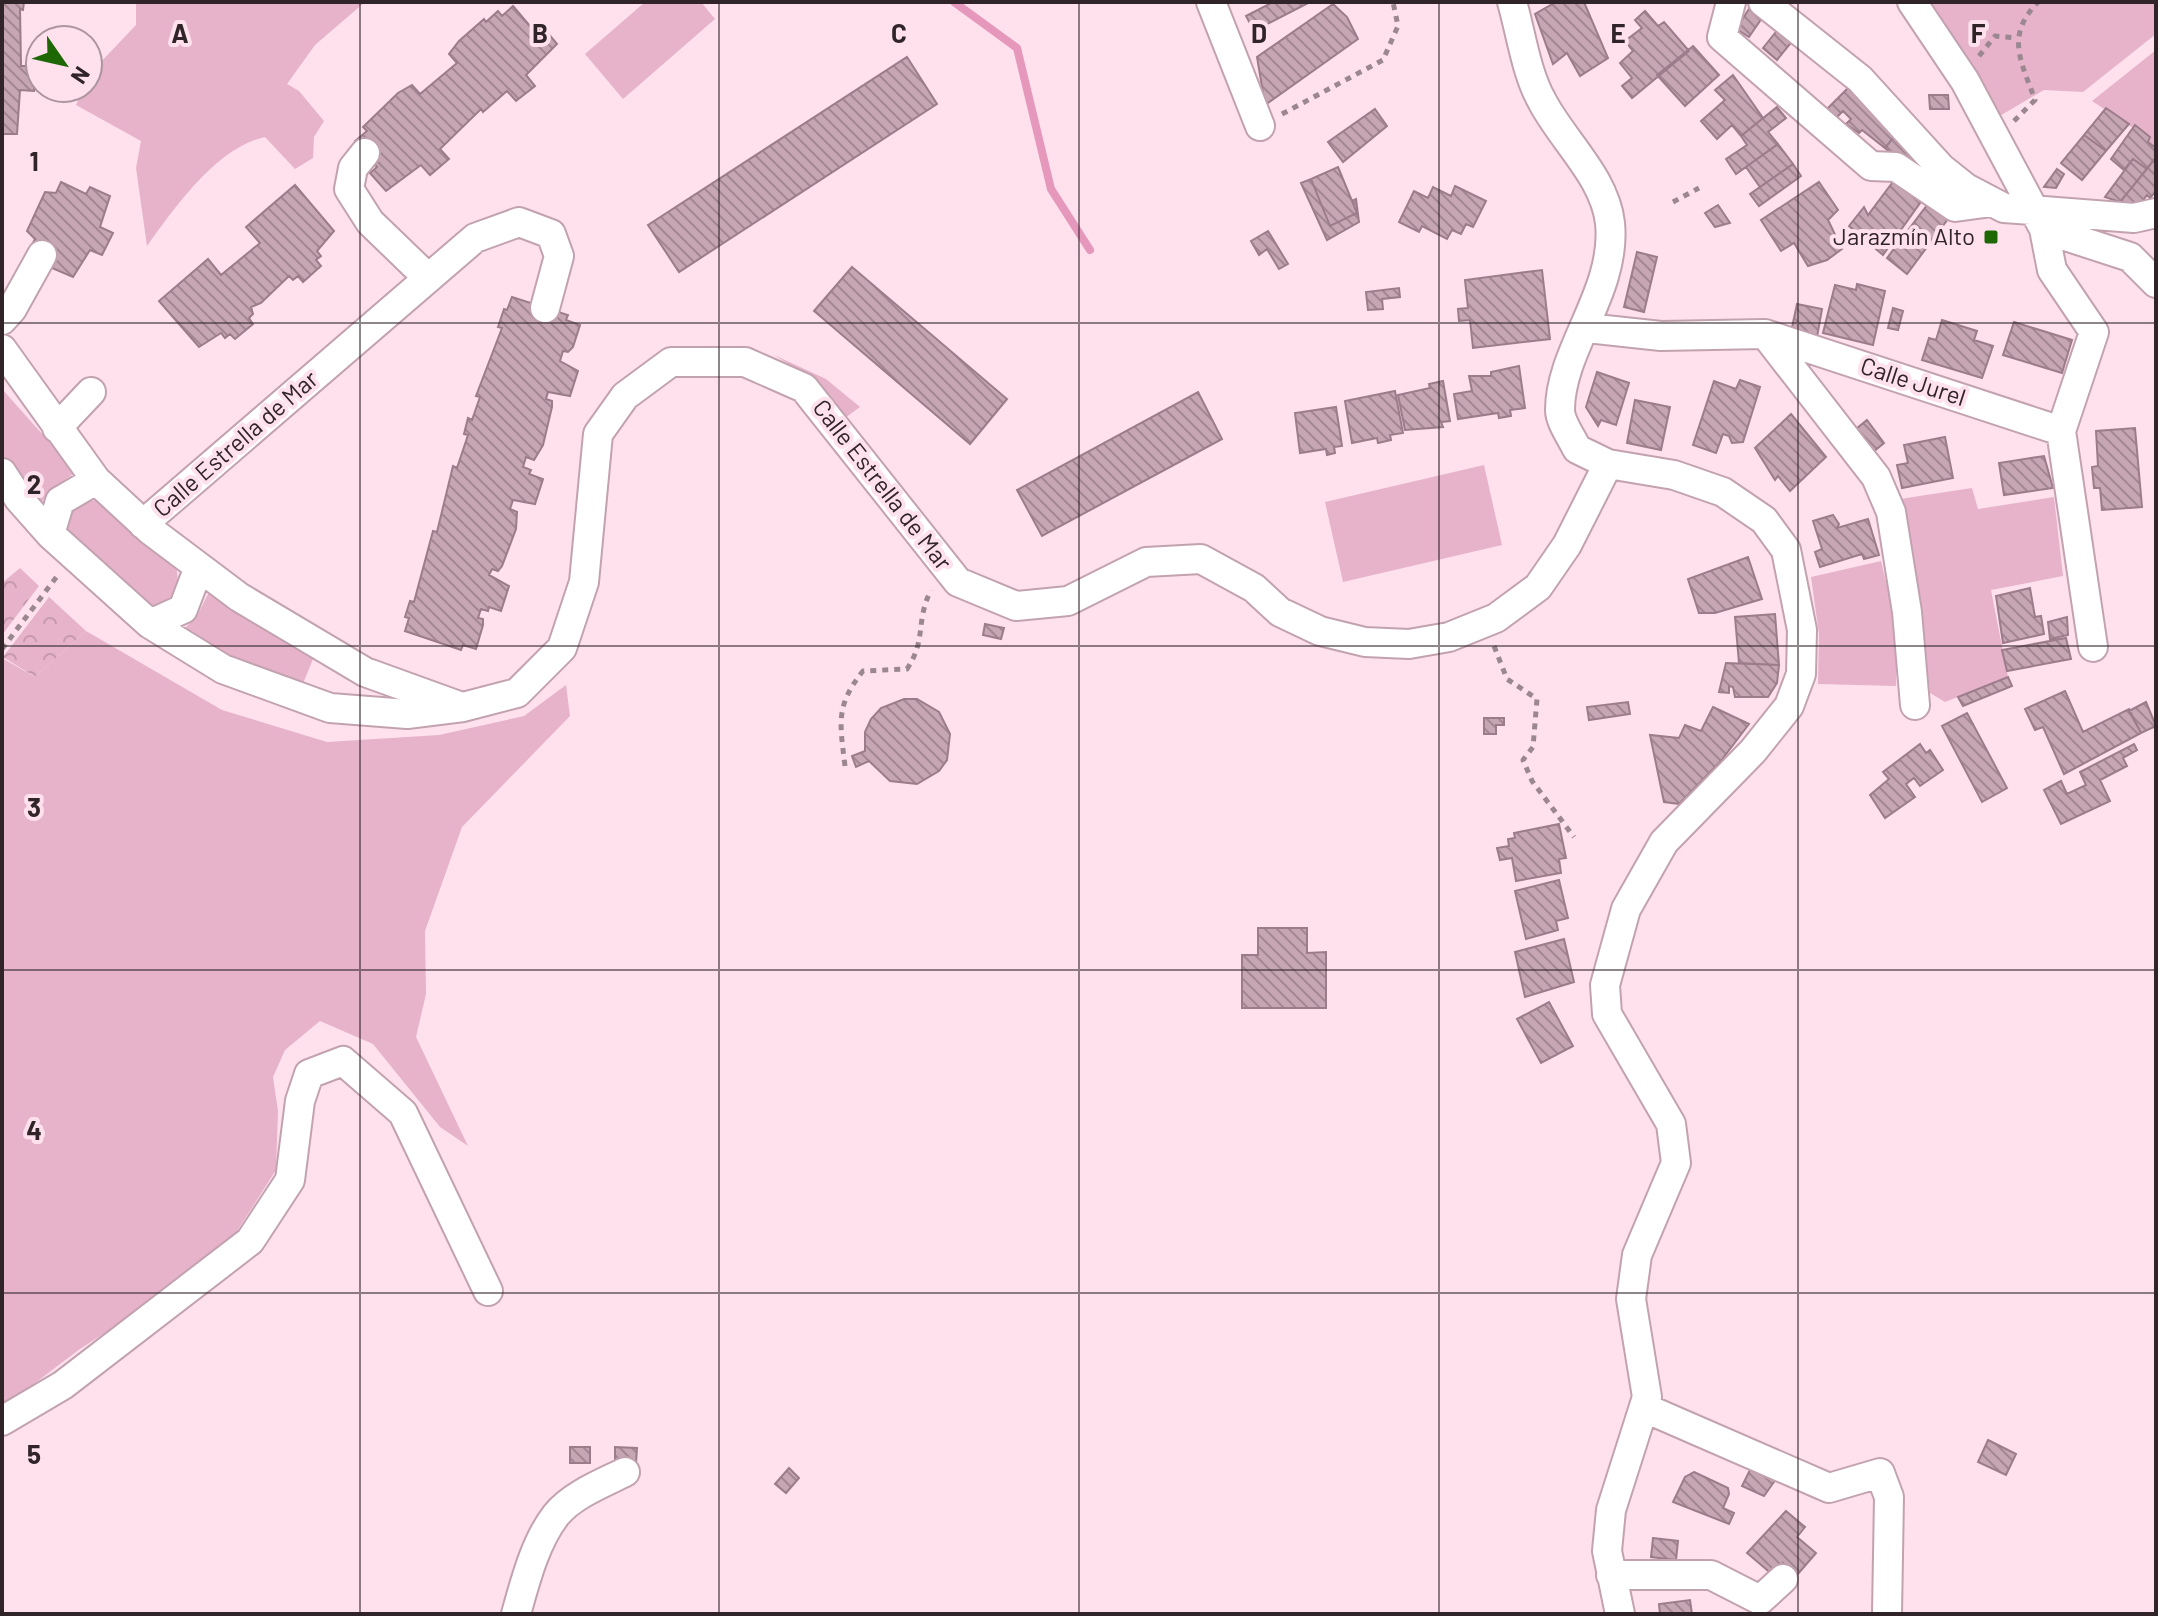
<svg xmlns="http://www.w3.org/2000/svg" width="2158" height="1616" font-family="Barlow,sans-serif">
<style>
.green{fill:#e7b3ca}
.park{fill:url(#park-crowns)}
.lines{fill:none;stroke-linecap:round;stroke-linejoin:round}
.stream{stroke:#e697bc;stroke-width:8}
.building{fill:url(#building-back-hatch);stroke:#9c7c8a;stroke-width:2}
.minor-casing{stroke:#c3a2b0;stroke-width:32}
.path{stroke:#9b878f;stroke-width:5;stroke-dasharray:6 6;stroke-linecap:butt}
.minor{stroke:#fff;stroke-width:28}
.grid{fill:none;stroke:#302429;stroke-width:2;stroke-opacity:0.55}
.poi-dot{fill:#1d6805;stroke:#fee1ed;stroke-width:3}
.labels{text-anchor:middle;stroke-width:8;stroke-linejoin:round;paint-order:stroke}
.poi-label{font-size:24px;fill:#302429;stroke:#fee1ed;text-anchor:end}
.street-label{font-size:24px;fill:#302429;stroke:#fee1ed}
.grid-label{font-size:26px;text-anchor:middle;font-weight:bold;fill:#302429;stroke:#fee1ed;stroke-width:8;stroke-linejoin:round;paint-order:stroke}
</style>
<defs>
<pattern id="park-crowns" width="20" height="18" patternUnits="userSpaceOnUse" patternTransform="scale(2)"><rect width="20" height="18" fill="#e7b3ca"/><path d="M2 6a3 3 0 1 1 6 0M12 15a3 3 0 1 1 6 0" fill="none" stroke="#c69aae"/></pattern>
<pattern id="building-back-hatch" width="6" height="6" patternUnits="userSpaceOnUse" patternTransform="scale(2)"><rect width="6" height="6" fill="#c7a6b4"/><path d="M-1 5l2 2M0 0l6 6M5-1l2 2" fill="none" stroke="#a28792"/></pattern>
</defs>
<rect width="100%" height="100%" fill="#fee1ed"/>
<path class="green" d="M136 2H365L315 45 287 84 299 91 324 121 314 137 313 158 295 169 265 137C217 147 175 207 147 246L136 168 141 141 76 105 84 88H88L96 67 136 25Z
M645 2H701L715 19 623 99 585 54Z
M1930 2H2156V34L2083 92 2044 90 1998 117 1980 78Z
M2156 50V148L2148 142 2150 137 2136 126 2133 128 2092 101Z
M774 355 826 379 860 407 845 418 814 380Z
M2 389 76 472 49 491 37 509 2 457Z
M1484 465 1502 545 1343 582 1325 502Z
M1972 488 1978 509 2054 497 2063 576 1991 590 2008 677 1945 702 1930 693 1921 608 1900 499Z
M98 500 176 564 179 590C169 604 160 608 143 605L65 534 70 511 83 502Z
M1881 561 1897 626 1896 686 1818 684 1819 634 1811 577Z
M210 590 315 654 302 686 225 655 182 631 197 616Z
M86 631 222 710 327 742 439 735 524 716 566 685 570 716 462 827 425 931 426 994 416 1037 468 1146 440 1127 373 1044 320 1021 285 1050 273 1077 278 1111 276 1170 220 1258 80 1349 2 1408V658L35 677Z"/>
<path class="park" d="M20 568 39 586 2 635V583Z
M49 597 86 631 35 677 3 657Z"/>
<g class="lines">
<path class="stream" d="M954 2 1017 48 1051 189 1090 250"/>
</g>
<path class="building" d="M2 2H24L23 10 20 9 21 66H35L34 91 20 90 17 134H2Z
M1273 2H1310L1254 31 1246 16Z
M1556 2H1584L1608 58 1580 76 1567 53 1553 64 1535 14Z
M1333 4 1347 17 1358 39 1265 105 1257 57Z
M513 6 535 32 542 26 557 44 526 75 535 86 516 101 507 91 483 112 481 109 440 149 449 159 430 175 421 165 386 191 370 173 377 167 355 141 367 131 363 127 398 93 412 85 420 94 457 63 449 54 459 41 484 19 486 22 498 11 502 16Z
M1749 9 1762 18 1749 37 1736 29Z
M1645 11 1658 26 1664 22 1689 51 1632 98 1622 86 1632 78 1620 63 1633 51 1625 41 1642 28 1635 20Z
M1779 28 1794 39 1777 60 1763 48Z
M1693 46 1719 75 1685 106 1657 75Z
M907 57 937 104 679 272 648 225Z
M1733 75 1763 118 1741 136 1732 125 1717 139 1701 121 1725 100 1715 90Z
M1851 85 1897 133 1885 148 1862 130 1859 133 1846 124 1851 119 1843 111 1835 119 1826 110Z
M1929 95H1948L1949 109H1930Z
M1777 107 1786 118 1768 132 1778 144 1736 174 1726 159 1747 145 1741 136Z
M2106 108 2129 124 2106 151 2084 135Z
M1375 109 1387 126 1343 162 1328 142Z
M2135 125 2150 137 2148 142 2156 148V157L2147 169 2133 159 2124 170 2111 159Z
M1897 133 1937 173 1904 165 1885 148Z
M2084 135 2106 151 2082 180 2061 163Z
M1778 144 1793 164 1760 187 1746 167Z
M2156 157V191L2150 198 2147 195 2138 207 2121 201Z
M2133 159 2147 169 2120 202 2105 197Z
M1793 164 1801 176 1759 206 1750 194Z
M1338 167 1357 213 1330 226 1311 179Z
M2057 169 2064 174 2056 188 2044 187Z
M1311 179 1330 226 1357 213 1352 201 1356 199 1359 222 1327 240 1301 183Z
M1895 179 1925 196 1883 255 1849 226 1864 207 1868 215Z
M61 182 86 194 90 187 110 196 100 227 113 233 102 255 90 250 73 277 52 268 55 261 30 249 35 239 27 231 45 192 56 193Z
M1819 182 1838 210 1828 220 1842 249 1827 260 1808 266 1794 243 1781 251 1761 220Z
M295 185 334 231 317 251 321 256 316 260 321 266 303 282 298 276 293 280 289 276 261 303 251 307 253 314 249 318 253 324 235 339 230 334 225 338 221 333 199 347 159 301 208 259 221 275 260 243 246 227Z
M1455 186 1486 201 1473 227 1466 224 1461 234 1452 230 1447 239 1422 226 1419 232 1399 222 1414 191 1428 198 1433 187 1451 196Z
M1931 200 1951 215 1907 274 1887 258Z
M1718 205 1730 223 1715 227 1705 213Z
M1268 231 1288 264 1279 269 1267 249 1259 255 1251 241Z
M1637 252 1657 257 1644 312 1624 307Z
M852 267 1007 399 970 444 814 311Z
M1542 270 1550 339 1473 348 1470 320 1459 321 1458 309 1468 308 1465 280Z
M1857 284 1885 291 1873 345 1823 333 1835 285 1856 290Z
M1399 288 1400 297 1382 299 1383 309 1368 310 1366 292Z
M512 297 568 315 566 320 580 325 573 347 568 352 563 351 560 361 578 371 570 396 548 392 546 399 552 401V407L543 445 534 460 526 457 523 467 531 470 529 474 543 479 535 504 513 500 510 509 517 512 516 529 502 566 498 571 492 569 489 575 509 586 501 611 489 607 488 611 481 609 478 618 483 619V625L476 649 463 645 461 650 405 631 409 618 405 617 410 601 414 602 433 531 437 532 453 466 457 468 468 435 464 434 468 418 472 420 480 397 476 396 502 328 498 327 504 309 507 310Z
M1797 304 1822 309 1817 337 1791 332Z
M1893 308 1903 311 1898 330 1888 328Z
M1942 320 1977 331 1974 340 1993 346 1982 378 1922 360 1929 338 1936 340Z
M2014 322 2072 340 2062 373 2003 355Z
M1519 366 1525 408 1510 410 1511 416 1499 418 1498 413 1458 419 1454 394 1472 391 1469 376H1491V372Z
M1597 372 1629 383 1616 425 1601 420 1598 426 1586 407Z
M1740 380 1760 387 1743 442 1732 443 1729 436 1723 434 1716 453 1693 445 1714 381 1736 389Z
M1443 381 1450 421 1441 422 1443 427 1405 430 1398 395 1430 388 1429 384Z
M1395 391 1403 433 1390 435 1391 440 1378 443 1377 438 1352 443 1345 401Z
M1198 392 1222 439 1042 536 1017 490Z
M1635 400 1670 407 1661 450 1627 443Z
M1336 407 1342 446 1334 447 1335 453 1327 455 1326 449 1300 453 1295 413Z
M1791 414 1826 457 1790 491 1778 476 1775 480 1755 448Z
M1867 420 1884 443 1873 452 1856 429Z
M2135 428 2142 507 2102 510 2100 488H2094L2092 467 2098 466 2096 431Z
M1945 437 1953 478 1902 488 1897 465 1908 463 1904 445Z
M2044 456 2053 488 2004 495 1999 463Z
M1833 515 1839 524 1837 528 1868 519 1879 555 1864 559 1862 554 1820 567 1815 552 1822 549 1813 521Z
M1748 557 1762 599 1715 613H1699L1688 579Z
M2030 588 2035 617 2041 616 2044 634 2003 643 1996 596Z
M1775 614 1779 665 1739 663 1735 617Z
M2067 617 2068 635 2050 639 2048 622Z
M985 624 1004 628 1001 639 983 635Z
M2066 638 2071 659 2007 671 2002 650Z
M1726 663 1779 665 1777 683 1768 697H1735L1733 687 1729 686V693L1719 692Z
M2008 677 2012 686 1963 706 1958 697Z
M2065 691 2083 732 2129 709 2141 733 2064 774 2043 727 2035 730 2025 709Z
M904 699H917L939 712 950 734 947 760 939 771 917 784 890 781 869 761 856 767 852 756 865 751V732L871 719 881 708Z
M1628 702 1630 714 1589 720 1587 707Z
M2146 702 2156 726 2141 733 2129 711Z
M1713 707 1749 724 1720 762 1679 804 1664 802 1650 735 1679 738 1685 725 1701 731Z
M1967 713 2007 788 1982 802 1942 726Z
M1484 718H1504V725H1496V734H1484Z
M1920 744 1926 753 1930 750 1943 770 1920 786 1914 778 1906 784 1915 797 1885 818 1870 795 1889 779 1883 772Z
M2134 744 2137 750 2123 758 2127 766 2100 780 2110 801 2061 824 2044 790 2061 781 2067 794 2086 785 2080 772Z
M1559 824 1566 858 1559 859 1561 873 1516 881 1512 858 1500 860 1497 848 1509 846 1508 839 1515 838 1514 833Z
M1559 880 1568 918 1556 921 1558 930 1526 939 1515 891Z
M1258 928H1307V953L1326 952V1008H1242V955H1258Z
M1564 939 1574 982 1525 997 1515 952Z
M1549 1002 1573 1046 1541 1063 1517 1019Z
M1988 1440 2016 1454 2006 1475 1978 1462Z
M570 1447H590V1463H570Z
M615 1447 637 1448 636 1463H615Z
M789 1468 799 1478 786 1493 775 1484Z
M1751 1468 1776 1479 1764 1496 1742 1486Z
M1694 1472 1728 1488 1729 1494 1723 1508 1734 1513 1729 1524 1673 1502 1685 1477Z
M1786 1511 1805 1527 1797 1537 1816 1553 1797 1575 1783 1563 1773 1575 1747 1553Z
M1653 1538 1678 1541 1676 1560 1651 1557Z
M1690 1600 1692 1614H1660L1659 1604Z"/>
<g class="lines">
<g class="minor-casing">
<path id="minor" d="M1211 2 1260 126
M1512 2C1521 33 1526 73 1542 101 1562 140 1605 177 1610 223 1617 291 1560 349 1560 410 1560 422 1572 438 1577 449L1608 464 1674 475 1723 492 1764 520 1786 550 1802 630 1801 674 1789 706 1753 751 1664 842 1626 909 1605 985 1607 1014 1671 1124 1676 1163 1637 1255 1631 1299 1647 1397 1611 1510 1607 1551 1620 1614
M1731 2 1722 37 1871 166 1896 167 1955 207 1992 202
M1763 2 1860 79 1941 168 1966 188 2004 208 2134 218 2156 213
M1912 2 1965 81 2044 229 2130 257 2156 283
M365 153 353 168 349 189 370 222 428 278
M2044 229 2052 270 2094 332 2061 431
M2 320 12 309 42 255
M1587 328 1661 336 1765 334 1876 477 1891 512 1907 612 1915 705
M1765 334 2061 431 2093 647
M2 349 96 480 150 530 239 597 365 672 459 706
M57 428 91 392
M2 473 19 499 50 534 150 624 223 669 330 708 407 714 463 707 517 693 562 648 584 582 598 434 625 396 671 362H745L804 388 958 582 1016 606 1068 601 1146 562 1201 559 1254 588 1280 612 1320 631 1365 642 1409 644 1449 637 1496 618 1538 587 1567 545 1608 464
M143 524 475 238 519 222 551 234 559 256 545 308
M50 534 60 501 96 480
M150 624 183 609 199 567
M1645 1408 1829 1488 1880 1473 1889 1497 1887 1614
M2 1421 63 1385 250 1241 290 1180 300 1101 309 1074 343 1061 403 1113 488 1291
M1611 1575H1711L1760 1600 1783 1579
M516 1614C525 1582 535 1542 556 1515 572 1495 603 1483 625 1472"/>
</g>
<path class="path" d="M1979 56 1995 36 2016 38
M1282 114 1383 60 1398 26 1393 2
M2014 121 2035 100C2021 61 2005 36 2038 2
M1673 202 1699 188
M1494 646 1507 679 1537 699 1533 747 1523 760 1532 781 1574 837
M2 649 58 575
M845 766C840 723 835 706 863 671L907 669C927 639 915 622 931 590"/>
<use href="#minor" class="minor"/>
</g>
<path class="grid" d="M360 2V1614M719 2V1614M1079 2V1614M1439 2V1614M1798 2V1614M2 323H2156M2 646H2156M2 970H2156M2 1293H2156"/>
<rect class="poi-dot" x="1983" y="229" width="16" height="16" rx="4"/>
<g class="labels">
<g class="poi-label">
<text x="1975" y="245">Jarazmín Alto</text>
</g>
<g class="street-label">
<text transform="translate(1913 382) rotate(18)" y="8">Calle Jurel</text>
<text transform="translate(236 444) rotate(-41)" y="8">Calle Estrella de Mar</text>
<text transform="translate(882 485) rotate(52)" y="8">Calle Estrella de Mar</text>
</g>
</g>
<g class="grid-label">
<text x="180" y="43">A</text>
<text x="540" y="43">B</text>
<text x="899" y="43">C</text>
<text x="1259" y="43">D</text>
<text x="1618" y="43">E</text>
<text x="1978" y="43">F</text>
<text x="34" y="171">1</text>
<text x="34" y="494">2</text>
<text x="34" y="817">3</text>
<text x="34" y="1140">4</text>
<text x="34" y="1464">5</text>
</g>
<rect width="2158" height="1616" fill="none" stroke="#302429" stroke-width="8"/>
<g transform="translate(64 64) rotate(124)"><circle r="38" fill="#fee1ed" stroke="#ac959f" stroke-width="2"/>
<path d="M0-6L14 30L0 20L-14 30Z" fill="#1d6805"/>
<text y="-12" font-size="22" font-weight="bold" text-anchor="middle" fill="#302429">N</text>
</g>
</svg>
